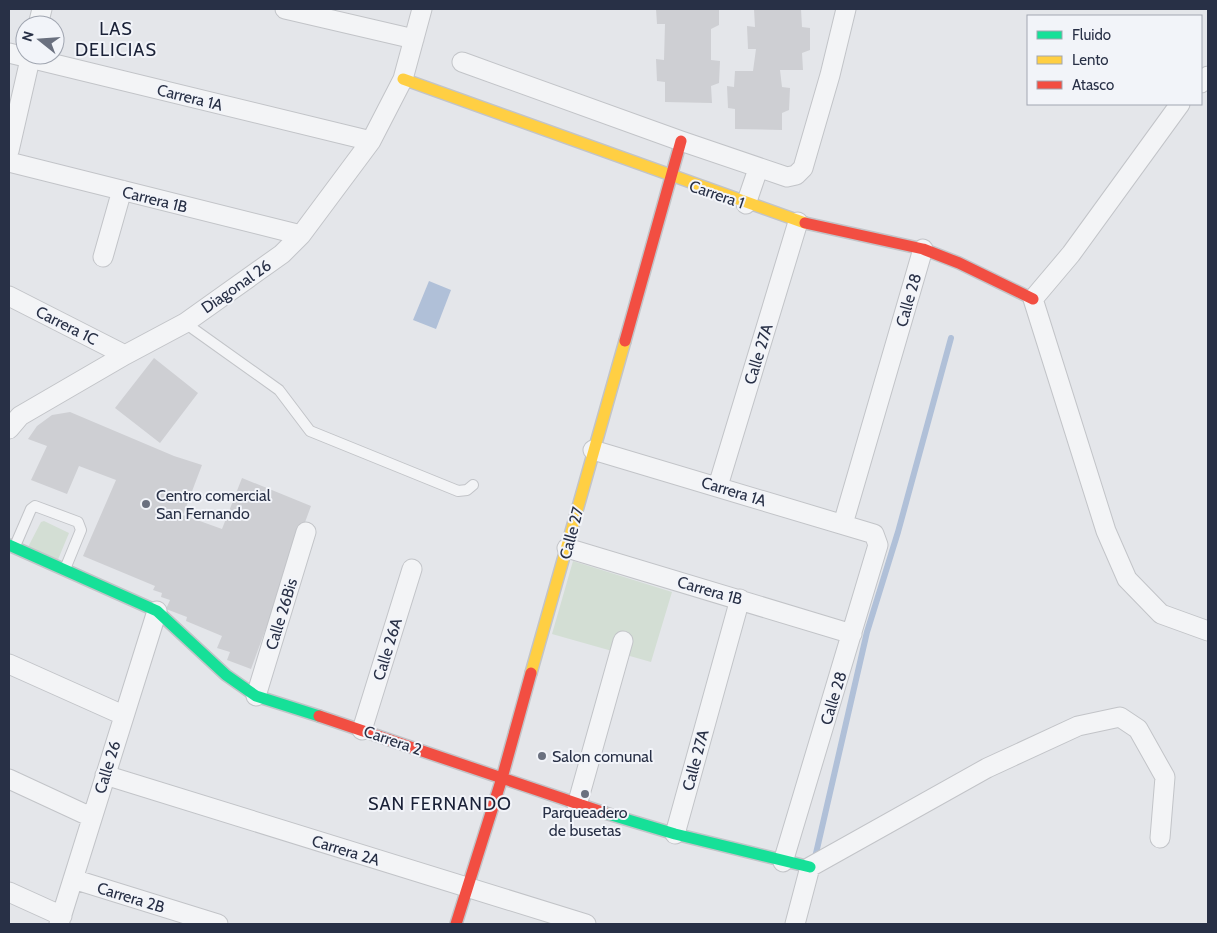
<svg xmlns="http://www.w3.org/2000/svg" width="1217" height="933" font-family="Cabin,sans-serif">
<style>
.green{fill:#d3ded4}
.water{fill:#b0c0d8}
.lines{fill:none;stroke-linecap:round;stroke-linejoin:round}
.stream{stroke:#b0c0d8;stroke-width:6}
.building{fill:#cecfd3}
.lane-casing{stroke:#c2c4c8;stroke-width:12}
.street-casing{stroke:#c2c4c8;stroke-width:21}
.fast-casing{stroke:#c2c4c8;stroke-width:14}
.slow-casing{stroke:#c2c4c8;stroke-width:14}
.jam-casing{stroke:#c2c4c8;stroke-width:14}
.lane{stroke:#f3f4f6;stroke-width:10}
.street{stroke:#f3f4f6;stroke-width:19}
.fast{stroke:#16e098;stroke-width:11}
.slow{stroke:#ffcf43;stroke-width:11}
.jam{stroke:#f24e42;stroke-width:11}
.poi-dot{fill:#6a707f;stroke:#f2f4f9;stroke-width:2}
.labels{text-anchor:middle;stroke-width:4;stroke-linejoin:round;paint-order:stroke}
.street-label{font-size:16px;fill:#283046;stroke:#f2f4f9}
.poi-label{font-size:16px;fill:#283046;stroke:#f2f4f9;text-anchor:start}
.neighbourhood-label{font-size:18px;letter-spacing:1px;fill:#1a2137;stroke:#f2f4f9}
</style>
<rect width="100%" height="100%" fill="#e4e6ea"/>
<path class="green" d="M44 521 69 533 57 562 27 549 41 522Z
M573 561 672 592 651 662 552 634Z"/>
<path class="water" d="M429 281 451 290 436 329 413 320Z"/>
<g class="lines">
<path class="stream" d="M814 862 867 632 898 532 951 338"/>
</g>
<path class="building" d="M656 9H719V25L711 29V60L720 61 719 83 711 86 712 103 665 102V82L657 81 656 59 664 60 665 24H657Z
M754 9H801L802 27 810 28V50L802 53 803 70H780L782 87 790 88 789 110 782 113V130L735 129V109L728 108 727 86 734 87 735 71H753L756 49H748L747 26 755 27Z
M154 358 198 393 160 443 115 408Z
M70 412 174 456 202 465 183 515 222 529 242 478 311 506 251 669 227 660 230 652 217 648 222 636 186 621 187 617 166 609 170 600 161 597 162 593 153 590 155 586 83 556 116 480 79 466 67 494 31 480 47 446 28 439 37 426 52 415Z"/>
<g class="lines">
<g class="lane-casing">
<path id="lane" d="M185 323 279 390 310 431 458 491 467 490 473 485
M15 546 31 509 35 506 78 522 81 530 65 569"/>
</g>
<g class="street-casing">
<path id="street" d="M285 9 414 39
M38 25 42 9
M9 53 371 141
M462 62 681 141 787 177 796 175 803 168 830 75 846 9
M1201 83 1208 76
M1180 104 1071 254 1033 299 1106 531 1127 579 1161 614 1208 631
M9 151 31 55
M9 162 301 235
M746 204 758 169
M103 257 122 190
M9 296 125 355
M9 429 20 416 125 355 185 323 282 254 301 235 371 141 403 79 422 9
M593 450 874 534 878 545 783 862
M718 486 798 222
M843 524 923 249
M567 548 852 634
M9 664 123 715
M256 696 306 532
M362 730 412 569
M105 775 586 924
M9 779 91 817
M577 805 623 641
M675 834 740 599
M73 879 218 924
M9 892 62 916
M59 924 157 611
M795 924 810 867 987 768 1078 726 1120 717 1138 729 1165 777 1160 838"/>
</g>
<g class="fast-casing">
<path id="fast" d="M9 545 157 611 226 675 256 696 319 716
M605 813 675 834 810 867"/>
</g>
<g class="slow-casing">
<path id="slow" d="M403 79 805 223
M531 673 625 341"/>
</g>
<g class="jam-casing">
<path id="jam" d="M805 223 923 249 959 263 1033 299
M625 341 681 141
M319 716 605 813
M456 924 502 778 531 673"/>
</g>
<use href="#lane" class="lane"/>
<use href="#street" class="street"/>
<use href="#fast" class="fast"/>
<use href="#slow" class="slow"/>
<use href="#jam" class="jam"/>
</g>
<g class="poi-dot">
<circle cx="146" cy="504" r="5"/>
<circle cx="542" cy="756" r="5"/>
<circle cx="585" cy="794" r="5"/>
</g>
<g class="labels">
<g class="street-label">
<text transform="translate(190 97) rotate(14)" y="6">Carrera 1A</text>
<text transform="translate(717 194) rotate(19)" y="6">Carrera 1</text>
<text transform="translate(155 199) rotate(14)" y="6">Carrera 1B</text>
<text transform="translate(236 286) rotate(-35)" y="6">Diagonal 26</text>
<text transform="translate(908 300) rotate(-74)" y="6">Calle 28</text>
<text transform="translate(67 325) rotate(27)" y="6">Carrera 1C</text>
<text transform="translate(758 354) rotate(-73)" y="6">Calle 27A</text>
<text transform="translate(734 491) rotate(17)" y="6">Carrera 1A</text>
<text transform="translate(571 533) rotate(-75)" y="6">Calle 27</text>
<text transform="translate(710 590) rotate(16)" y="6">Carrera 1B</text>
<text transform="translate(281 614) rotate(-73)" y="6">Calle 26Bis</text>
<text transform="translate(387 649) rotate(-73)" y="6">Calle 26A</text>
<text transform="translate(833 698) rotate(-73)" y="6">Calle 28</text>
<text transform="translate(393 740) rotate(19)" y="6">Carrera 2</text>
<text transform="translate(695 760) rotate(-75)" y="6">Calle 27A</text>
<text transform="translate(107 767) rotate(-73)" y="6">Calle 26</text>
<text transform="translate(346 850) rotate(17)" y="6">Carrera 2A</text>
<text transform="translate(131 897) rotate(17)" y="6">Carrera 2B</text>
</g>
<g class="poi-label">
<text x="156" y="501">Centro comercial<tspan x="156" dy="18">San Fernando</tspan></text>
<text x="552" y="762">Salon comunal</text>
<text x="585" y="818" text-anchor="middle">Parqueadero<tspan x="585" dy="18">de busetas</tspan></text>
</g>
<g class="neighbourhood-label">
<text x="116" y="35">LAS<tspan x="116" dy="21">DELICIAS</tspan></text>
<text x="440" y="810">SAN FERNANDO</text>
</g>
</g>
<rect width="1217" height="933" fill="none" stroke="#283046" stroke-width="20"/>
<rect x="1027" y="15" width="175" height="90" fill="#f2f4f9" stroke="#a1a6b1"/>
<rect x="1037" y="31" width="25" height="8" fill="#16e098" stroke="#a1a6b1"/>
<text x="1072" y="40" font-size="15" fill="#283046">Fluido</text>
<rect x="1037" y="56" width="25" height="8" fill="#ffcf43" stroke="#a1a6b1"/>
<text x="1072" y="65" font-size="15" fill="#283046">Lento</text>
<rect x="1037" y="81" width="25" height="8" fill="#f24e42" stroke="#a1a6b1"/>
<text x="1072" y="90" font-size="15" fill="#283046">Atasco</text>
<g transform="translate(40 40) rotate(287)"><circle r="24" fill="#f2f4f9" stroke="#a1a6b1"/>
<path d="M0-4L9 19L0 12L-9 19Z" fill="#6a707f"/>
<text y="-8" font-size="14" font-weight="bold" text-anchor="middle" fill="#283046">N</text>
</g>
</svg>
